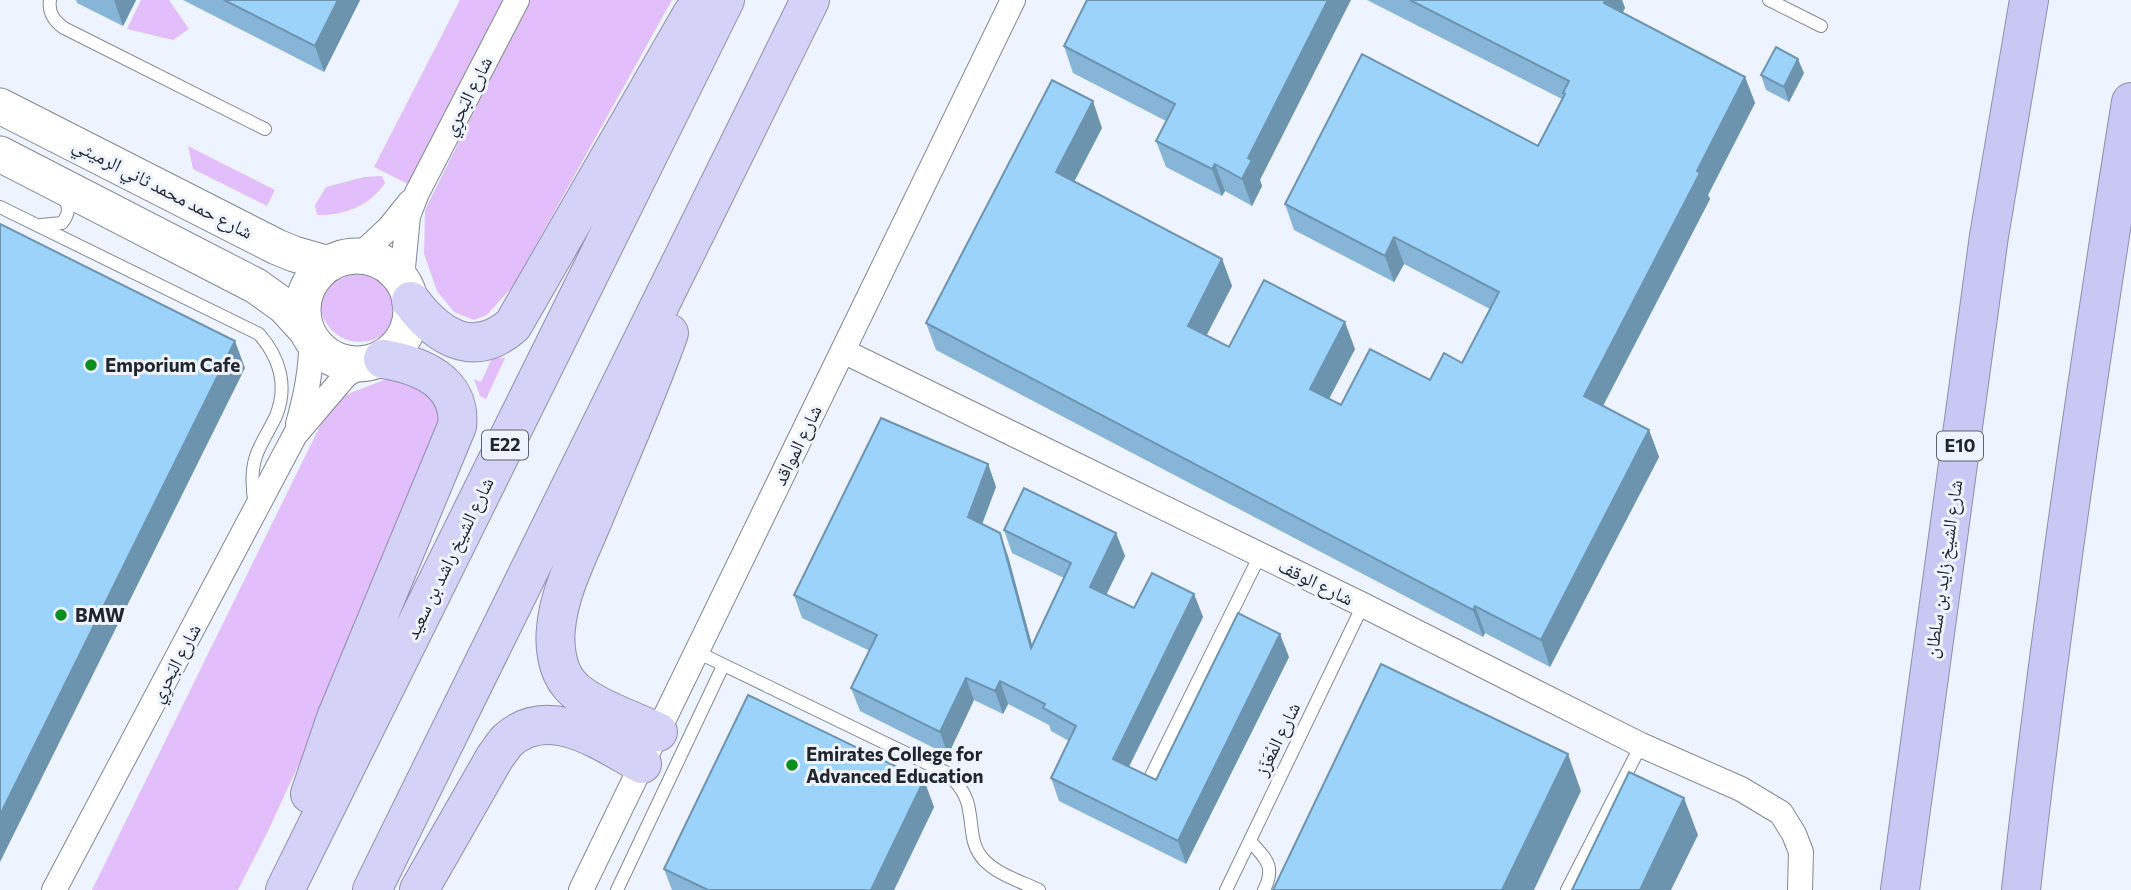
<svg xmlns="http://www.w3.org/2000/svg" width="2131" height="890" font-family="Commissioner,'Noto Naskh Arabic',sans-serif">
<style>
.green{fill:#e2befb}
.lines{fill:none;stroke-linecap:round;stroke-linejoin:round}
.service-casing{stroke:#818894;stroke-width:14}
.minor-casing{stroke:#818894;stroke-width:26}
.secondary-casing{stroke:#818894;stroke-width:37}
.trunk-casing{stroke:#8f8ead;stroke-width:40}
.motorway-casing{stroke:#8f8ead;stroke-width:40}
.service{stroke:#fff;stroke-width:12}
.minor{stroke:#fff;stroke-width:24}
.secondary{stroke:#fff;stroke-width:35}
.trunk{stroke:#d4d2f6;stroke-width:38}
.motorway{stroke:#c9c7f3;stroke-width:38}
.wall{fill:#86b5d7}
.shaded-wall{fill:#6d94af}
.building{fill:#9cd3fa;stroke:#6d94af;stroke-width:2}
.poi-dot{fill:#0c8f1e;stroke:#eef4ff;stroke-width:2.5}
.labels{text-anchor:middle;stroke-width:6;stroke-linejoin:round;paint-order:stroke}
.shield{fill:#eef4ff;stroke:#5f636a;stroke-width:2}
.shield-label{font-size:18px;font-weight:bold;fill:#22252a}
.street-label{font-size:19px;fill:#22252a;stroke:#eef4ff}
.poi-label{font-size:19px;font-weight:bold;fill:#22252a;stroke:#eef4ff;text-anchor:start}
</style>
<rect width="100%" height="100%" fill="#eef4ff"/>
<path class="green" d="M141 0H169L189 29 173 40 127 29Z
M460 0H503L408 184 374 167Z
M529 0H672L513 286 487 315 474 320 454 312 437 291 424 254 425 210Z
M188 146 275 190 267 206 193 169Z
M382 176 385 183C370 206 343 216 317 215L315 205 326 187 364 177Z
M320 302a40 40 0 1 1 80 0a40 40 0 1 1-80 0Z
M492 358H505L486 399 480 396 474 379 481 382Z
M418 378 442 398V425L339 677 269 829 238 890H92L320 426 343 396 384 380Z"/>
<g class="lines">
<g class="service-casing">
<path id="service" d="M50 0C48 13 54 21 64 28L265 129
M1769 0 1821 26
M0 207 259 334C280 358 288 386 276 416 270 429 261 442 256 456 251 471 252 489 255 505
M41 225 62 223C70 213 69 207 64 196
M697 652 947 773C958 783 967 794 969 810 973 829 970 846 985 861 999 875 1022 882 1039 890
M1148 782 1260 555
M1250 841C1266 859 1276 866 1264 890
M617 890 723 666
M1226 890 1363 605
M1567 890 1641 745"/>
</g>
<g class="minor-casing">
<path id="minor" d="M360 255 389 228 410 202
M402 278 408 216 417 193 517 0
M843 351 1363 605 1641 745 1741 789 1781 813 1794 834 1801 852 1800 890
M298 424C306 396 312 369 311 339
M54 890 295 435 346 375 363 365
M581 890 1013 0"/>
</g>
<g class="secondary-casing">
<path id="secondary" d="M0 106 277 247 294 254 329 264
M0 154 256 286 284 306 307 331
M303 310a54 54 0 1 1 108 0a54 54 0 1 1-108 0Z"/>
</g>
<g class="trunk-casing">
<path id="trunk" d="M411 301C438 337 474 360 513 325L692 14
M658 732C634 721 584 704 569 684 557 670 554 646 556 628 559 593 577 558 590 527 617 462 646 398 669 333
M310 794 336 718 457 426C462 382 420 365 383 359
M285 890 725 0
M372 890 810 0
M419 890 495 757C499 752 503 745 508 740 550 703 603 743 642 764"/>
</g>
<g class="motorway-casing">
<path id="motorway" d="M1900 890 1989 236 2029 0
M2021 890C2050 626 2089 364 2131 102"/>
</g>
<use href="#service" class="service"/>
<use href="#minor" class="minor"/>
<use href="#secondary" class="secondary"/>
<use href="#trunk" class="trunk"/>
<use href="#motorway" class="motorway"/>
</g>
<path class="wall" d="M76 0H136L123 26 77 3Z
M183 0H360L324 72Z
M1087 0 1260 180 1262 186 1252 206 1225 191 1222 196 1166 167 1156 141 1166 121 1073 73 1064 46Z
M1367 0H1622L1625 8 1622 13 1745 77 1755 103 1708 195 1710 199 1603 406 1649 430 1659 457 1550 667 1485 633 1483 637 936 350 926 323 1102 128 1074 182 1222 259 1232 286 1206 335 1229 347 1355 349 1329 399 1341 405 1430 380 1462 363 1490 309 1404 264 1394 282 1294 230 1285 204 1538 146 1562 99Z
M1804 73 1789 102 1766 90 1761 75Z
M988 464 996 487 982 524 1008 556 1032 645 1064 578 1012 553 1004 530 1116 533 1125 556 1106 594 1134 608 1194 594 1203 617 1129 767 1156 780 1289 657 1186 864 1059 801 1051 778 1069 741 1051 731 1049 725 1008 704 1003 714 974 700 948 755 860 711 851 688 870 651 802 618 794 595Z
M924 780 934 807 894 890H672L664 869Z"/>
<path class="shaded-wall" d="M114 0H136L123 26Z
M338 0H360L324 72 315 46Z
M1328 0H1351L1260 180 1262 186 1252 206 1242 179 1248 158Z
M1605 0H1622L1625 8 1613 30 1604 3Z
M1798 59 1804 73 1789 102 1784 87Z
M1745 77 1755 103 1708 195 1710 199 1594 423 1584 396Z
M1093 101 1102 128 1065 199 1056 172Z
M1215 164 1225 191 1222 196 1212 169Z
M1394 237 1404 264 1394 282 1385 256Z
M1222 259 1232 286 1198 352 1188 326Z
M1345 322 1355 349 1320 416 1310 389Z
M235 341 245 368 0 862V815Z
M1649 430 1659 457 1550 667 1541 640Z
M988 464 996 487 976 540 968 517Z
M1000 533 1008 556 1039 671 1031 648Z
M1116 533 1125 556 1099 610 1090 587Z
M1194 594 1203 617 1121 782 1113 759Z
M1475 606 1485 633 1483 637 1473 610Z
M1280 634 1289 657 1186 864 1178 841Z
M966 678 974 700 948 755 940 732Z
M1000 681 1008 704 1003 714 995 691Z
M1568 754 1581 791 1534 890H1502Z
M924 780 934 807 894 890H871Z
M1684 798 1698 835 1671 890H1640Z"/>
<path class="building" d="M224 0H338L315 46Z
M1087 0H1328L1248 158 1252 160 1242 179 1215 164 1212 169 1156 141 1175 104 1064 46Z
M1410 0H1605L1604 3 1745 77 1697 171 1700 173 1584 396 1649 430 1541 640 1475 606 1473 610 926 323 1052 80 1093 101 1056 172 1222 259 1188 326 1229 347 1264 280 1345 322 1310 389 1341 405 1370 349 1430 380 1444 353 1462 363 1499 292 1394 237 1385 256 1285 204 1362 54 1538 146 1565 94 1563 93 1569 81Z
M1776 47 1798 59 1784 87 1761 75Z
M0 224 235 341 0 815Z
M881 418 988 464 968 517 1000 533 1031 648 1071 563 1004 530 1024 488 1116 533 1090 587 1134 608 1152 573 1194 594 1113 759 1156 780 1238 613 1280 634 1178 841 1051 778 1076 726 1043 708 1045 704 1000 681 995 691 966 678 940 732 851 688 877 635 794 595Z
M1381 664 1568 754 1502 890H1273Z
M748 695 924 780 871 890H708L664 869Z
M1629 772 1684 798 1640 890H1572Z"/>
<g class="poi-dot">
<circle cx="91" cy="365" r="7"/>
<circle cx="61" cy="615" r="7"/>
<circle cx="792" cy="765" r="7"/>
</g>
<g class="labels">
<g class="shield">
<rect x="482" y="430.5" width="46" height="29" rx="5"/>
<rect x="1937" y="431.5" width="46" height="29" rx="5"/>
</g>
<g class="shield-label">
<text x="505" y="451">E22</text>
<text x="1960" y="452">E10</text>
</g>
<g class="street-label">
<text transform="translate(467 96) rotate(-63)" y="7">شارع البَحرِي</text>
<text transform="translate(163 188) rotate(27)" y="7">شارع حمد محمد ثاني الرميثي</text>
<text transform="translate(797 445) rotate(-64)" y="7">شارع المواقد</text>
<text transform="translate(449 558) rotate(-64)" y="7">شارع الشيخ راشد بن سعيد</text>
<text transform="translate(1943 569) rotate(-82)" y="7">شارع الشيخ زايد بن سلطان</text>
<text transform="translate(1316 582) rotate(26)" y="7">شارع الوقف</text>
<text transform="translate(175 663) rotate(-62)" y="7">شارع البَحرِي</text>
<text transform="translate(1277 739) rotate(-64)" y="7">شارع المُعَزَز</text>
</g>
<g class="poi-label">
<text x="105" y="372">Emporium Cafe</text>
<text x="75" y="622">BMW</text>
<text x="806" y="761">Emirates College for<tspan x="806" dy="22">Advanced Education</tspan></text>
</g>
</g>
</svg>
